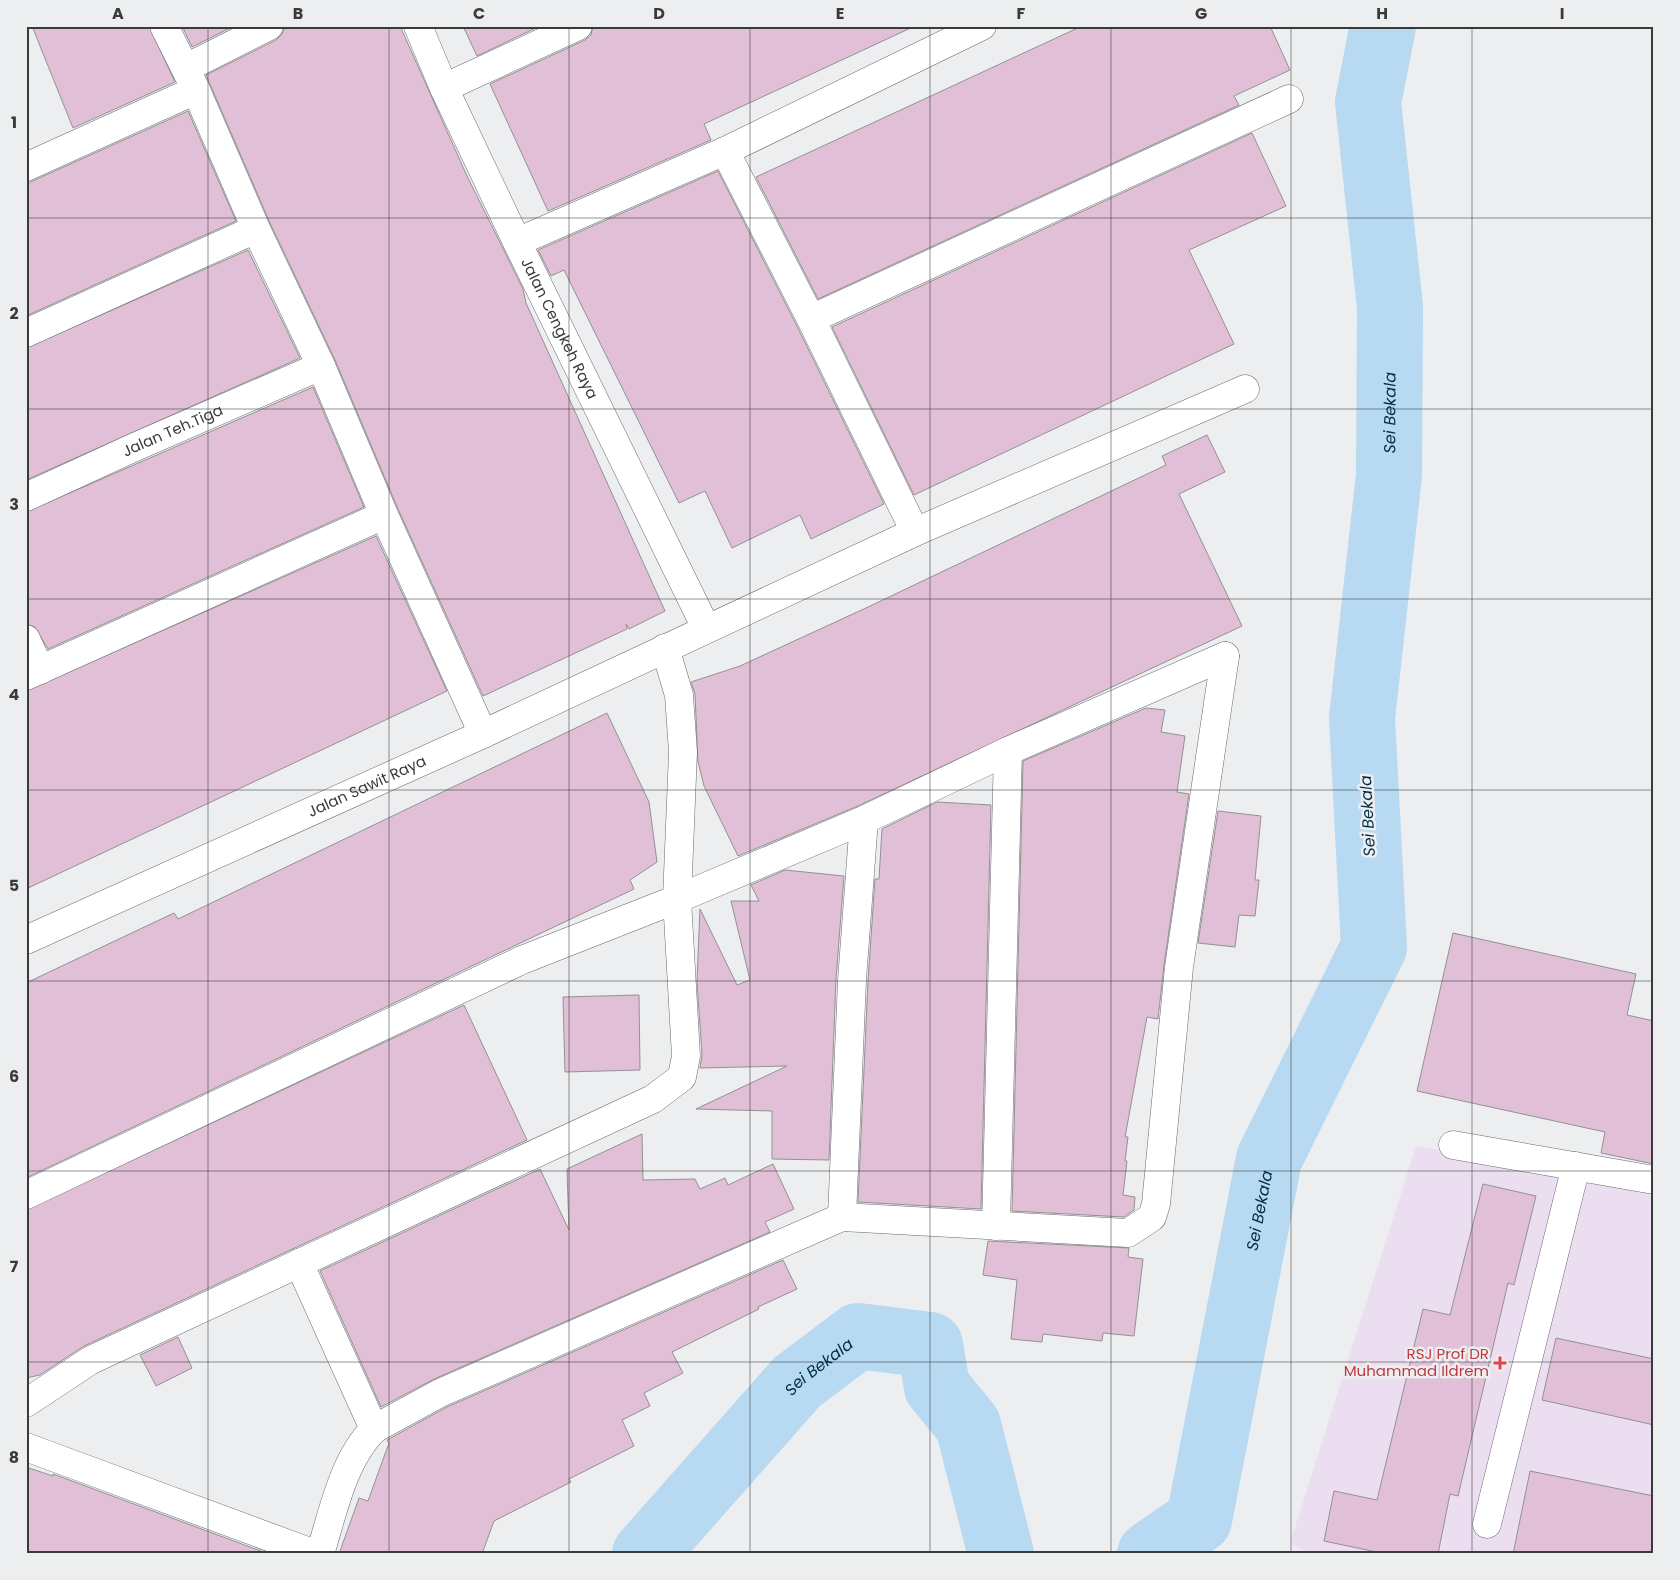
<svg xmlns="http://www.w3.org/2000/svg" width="1680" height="1580" font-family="Poppins,sans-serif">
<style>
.medical{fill:#ecdef1}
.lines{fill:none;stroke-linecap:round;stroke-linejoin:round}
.river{stroke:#b7d9f1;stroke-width:66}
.building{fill:#e0bfd7;stroke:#939192}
.minor-casing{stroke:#6a6a6b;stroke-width:29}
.minor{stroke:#fff;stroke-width:28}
.grid{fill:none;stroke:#393a3a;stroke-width:1;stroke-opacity:0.55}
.health-dot{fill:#e0444e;stroke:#edeeef;stroke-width:2}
.labels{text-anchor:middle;stroke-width:5;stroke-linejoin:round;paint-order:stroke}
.street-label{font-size:15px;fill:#393a3a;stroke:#edeeef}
.health-label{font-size:15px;fill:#be3a42;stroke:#edeeef;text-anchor:end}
.water-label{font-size:16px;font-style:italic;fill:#002d45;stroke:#edeeef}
.neatline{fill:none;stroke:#393a3a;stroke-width:2}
.grid-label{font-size:16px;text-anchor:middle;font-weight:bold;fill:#393a3a}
</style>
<rect width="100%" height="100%" fill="#edeeef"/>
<path class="medical" d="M1416 1146 1654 1184V1554H1309L1290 1543Z"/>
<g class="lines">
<g class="river">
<path id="s1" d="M645 1554 797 1382 858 1336 930 1345 937 1387 968 1425 1001 1554"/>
<path id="s2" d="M1150 1554 1199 1520 1269 1159 1374 947 1362 718 1389 475 1390 307 1368 102 1383 26"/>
</g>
</g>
<path class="building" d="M32 26H149L175 82 73 128Z
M182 26H234L192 47Z
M285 26H400L467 176 523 289 526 303 665 611 629 629 626 624 627 629 483 696 398 509 335 360 270 223 206 75 276 40 282 34Z
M463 26H540L477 56Z
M593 26H915L704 124 711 140 548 211 490 84 585 40 591 35Z
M1082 26H1270L1290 70 1234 96 1239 105 818 299 756 177Z
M188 111 236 221 26 316V184Z
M1252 133 1286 206 1189 250 1234 344 914 495 832 327Z
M718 171 797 326 884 504 811 539 800 515 732 548 705 491 679 503 564 270 551 276 538 250Z
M248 250 300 358 26 480V348Z
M313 387 364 507 48 649 35 627 26 624V512Z
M1207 435 1225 472 1179 494 1242 626 858 806 738 856 704 786 698 762 695 694 691 682 740 666 868 607 1166 465 1162 456Z
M376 536 447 691 26 889V691Z
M1146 708 1165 710 1161 732 1185 736 1177 792 1189 794 1164 965 1158 1019 1147 1017 1125 1137H1128L1125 1161H1127L1123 1195 1135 1197 1134 1210 1124 1217 1012 1211 1023 761Z
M607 713 649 802 657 862 630 880 634 889 26 1178V983L174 913 178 919Z
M937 802 991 805 981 1209 858 1202 868 981 875 879H879L882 829Z
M1218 811 1261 816 1255 880H1259L1255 916 1239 915 1235 947 1198 943Z
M785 870 844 876 836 979 829 1160 772 1159V1111L696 1109 787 1066 700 1068 702 1055 697 981 700 909 737 985 750 980 731 901H759L751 885Z
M1453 933 1636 974 1627 1015 1654 1021V1164L1601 1153 1605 1132 1417 1091Z
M639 995 640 1070 565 1072 563 997Z
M464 1005 527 1140 84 1346 40 1375 26 1378V1210Z
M642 1134 643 1180 695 1179 700 1189 725 1178 728 1185 773 1164 794 1209 765 1222 770 1232 434 1379 381 1407 320 1271 540 1169 569 1230 567 1169Z
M1483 1184 1536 1196 1514 1285 1508 1283 1458 1496 1450 1494 1438 1554H1386L1324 1541 1334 1491 1377 1500 1423 1309 1450 1315Z
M988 1241 1129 1248 1128 1257 1143 1259 1134 1336 1103 1333 1102 1341 1043 1334 1042 1342 1011 1339 1017 1280 983 1275Z
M783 1260 797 1289 758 1307 759 1309 672 1352 683 1373 644 1393 650 1406 622 1420 634 1446 569 1479 571 1482 494 1521 482 1554H339L359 1498 368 1501 389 1443 387 1440 447 1407Z
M178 1337 192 1368 156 1386 140 1355Z
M1556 1338 1654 1359V1425L1542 1400Z
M26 1467 53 1476V1474L269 1554H26Z
M1530 1471 1654 1496V1554H1513Z"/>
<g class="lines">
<g class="minor-casing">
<g id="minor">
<path d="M164 26 196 90 256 229 321 366 384 515 483 734"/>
<path id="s3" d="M418 26 444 88 517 242 706 628"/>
<path d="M186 68 269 26"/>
<path d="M444 88 578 26"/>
<path d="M725 151 811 319 915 532"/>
<path d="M26 167 196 90"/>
<path d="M517 242 725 151 982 26"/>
<path d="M811 319 1289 99"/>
<path d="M26 333 256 229"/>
<path id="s4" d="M26 497 135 447 321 366"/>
<path d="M26 639 40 670"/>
<path d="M26 676 384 515"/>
<path id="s5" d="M26 940 483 734 915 532 1245 389"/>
<path d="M1453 1145 1654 1180"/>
<path d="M26 1195 522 960 677 899 864 820 1008 751 1225 656"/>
<path d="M842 1217 852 980 864 820"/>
<path d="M996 1226 1008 751"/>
<path d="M299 1263 374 1429C343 1460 333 1512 320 1554"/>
<path d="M26 1403 91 1360 653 1099 682 1077 686 1056 677 899 683 752 679 695 665 648"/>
<path d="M374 1429 440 1393 842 1217 1128 1233 1152 1217 1156 1204 1179 967 1225 656"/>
<path d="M26 1447 315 1554"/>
<path d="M1487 1524 1576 1166"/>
</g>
</g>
<use href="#minor" class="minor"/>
</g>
<path class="grid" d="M208 26V1554M389 26V1554M569 26V1554M750 26V1554M930 26V1554M1111 26V1554M1291 26V1554M1472 26V1554M26 218H1654M26 409H1654M26 599H1654M26 790H1654M26 981H1654M26 1171H1654M26 1362H1654"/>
<path class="health-dot" d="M1497.5 1355.5h5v5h5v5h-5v5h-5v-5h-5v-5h5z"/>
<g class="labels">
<g class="street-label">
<text dy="5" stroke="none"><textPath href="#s3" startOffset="334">Jalan Cengkeh Raya</textPath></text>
<text dy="5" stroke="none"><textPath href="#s4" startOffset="161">Jalan Teh.Tiga</textPath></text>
<text dy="5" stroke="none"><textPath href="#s5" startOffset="374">Jalan Sawit Raya</textPath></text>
</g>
<g class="health-label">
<text x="1489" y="1359">RSJ Prof DR<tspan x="1489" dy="17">Muhammad Ildrem</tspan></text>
</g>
<g class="water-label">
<text dy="6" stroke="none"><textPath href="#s2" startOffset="1200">Sei Bekala</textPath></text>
<text transform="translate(1367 816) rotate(-93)" y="6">Sei Bekala</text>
<text dy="6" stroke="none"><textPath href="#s2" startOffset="375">Sei Bekala</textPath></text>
<text dy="6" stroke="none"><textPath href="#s1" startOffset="256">Sei Bekala</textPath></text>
</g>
</g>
<rect width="1680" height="1580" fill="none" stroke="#edeeef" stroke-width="55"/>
<rect x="28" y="28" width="1624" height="1524" class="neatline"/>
<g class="grid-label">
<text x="118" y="19">A</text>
<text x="298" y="19">B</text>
<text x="479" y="19">C</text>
<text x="659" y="19">D</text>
<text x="840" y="19">E</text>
<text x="1021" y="19">F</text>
<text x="1201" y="19">G</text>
<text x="1382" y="19">H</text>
<text x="1562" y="19">I</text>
<text x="14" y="128">1</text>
<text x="14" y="319">2</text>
<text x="14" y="510">3</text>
<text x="14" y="700">4</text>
<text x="14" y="891">5</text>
<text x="14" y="1082">6</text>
<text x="14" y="1272">7</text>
<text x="14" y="1463">8</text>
</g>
</svg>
